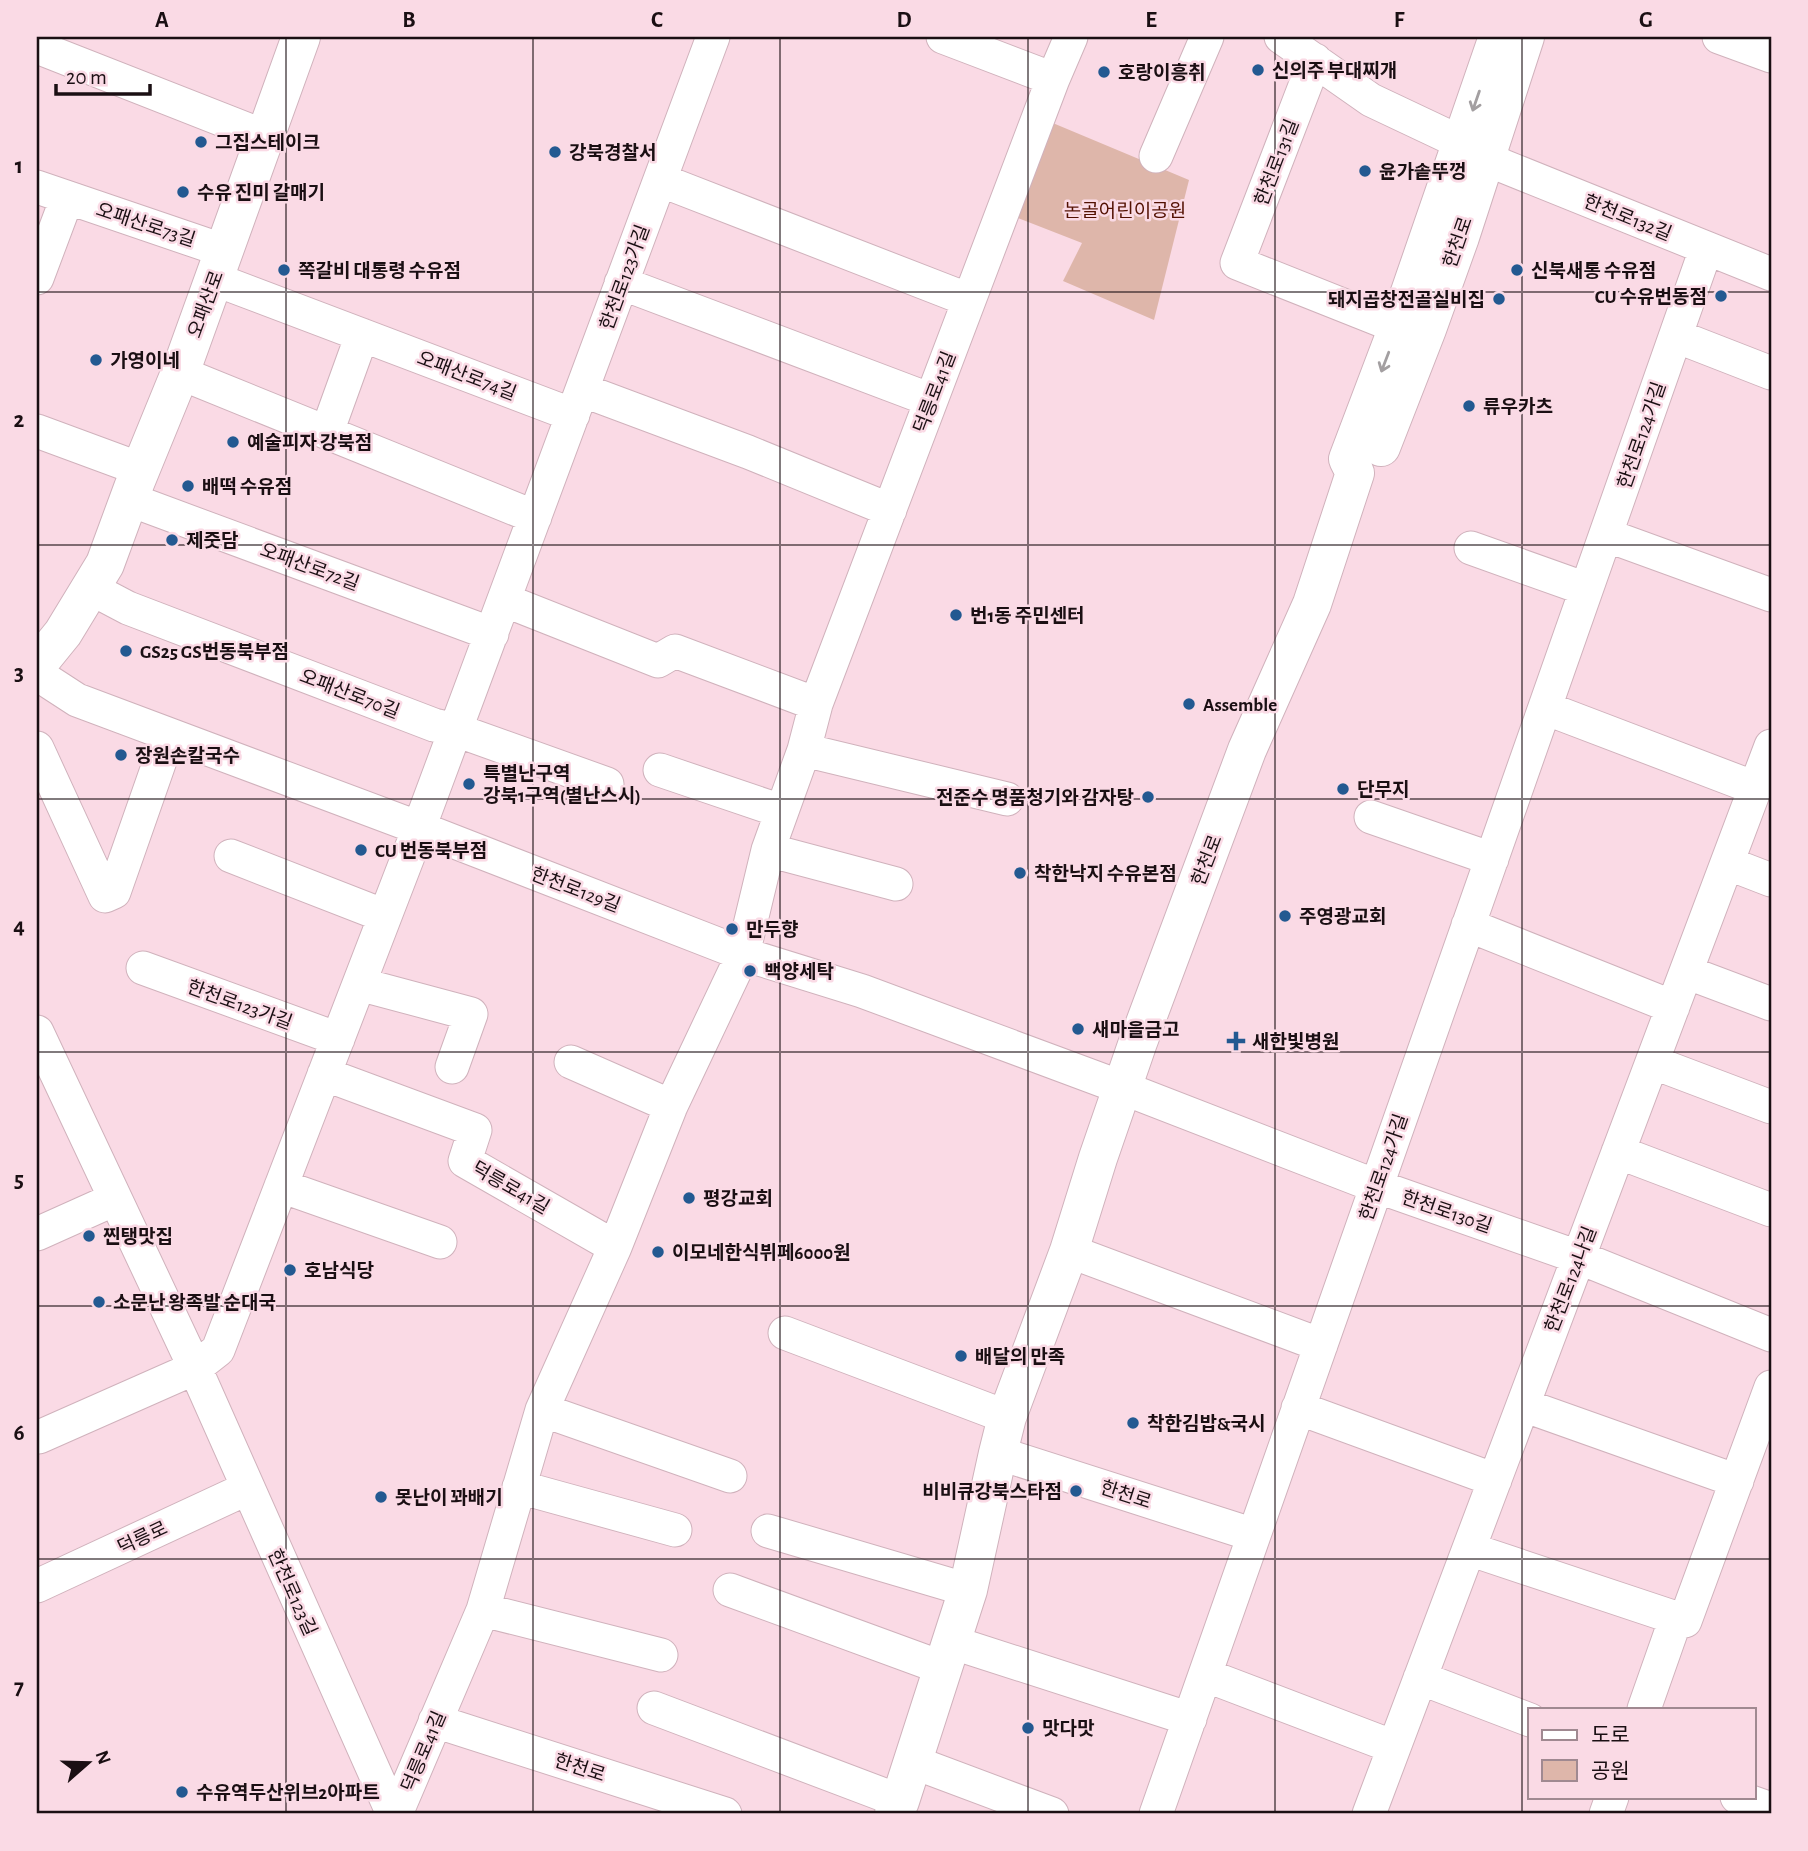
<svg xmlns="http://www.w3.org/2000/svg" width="1808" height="1851" font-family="'Alegreya Sans','Noto Sans KR',sans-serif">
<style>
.green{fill:#deb6aa}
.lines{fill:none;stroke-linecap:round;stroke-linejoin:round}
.minor-casing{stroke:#d0b2bc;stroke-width:35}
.tertiary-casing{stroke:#d0b2bc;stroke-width:40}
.secondary-casing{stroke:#d0b2bc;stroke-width:40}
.minor{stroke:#fff;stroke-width:33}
.tertiary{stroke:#fff;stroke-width:38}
.secondary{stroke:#fff;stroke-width:38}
.oneway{stroke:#a39fa1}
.grid{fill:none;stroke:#1a0f13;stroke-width:2;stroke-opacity:0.55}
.poi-dot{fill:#235991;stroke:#fadae5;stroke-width:2.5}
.labels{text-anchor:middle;stroke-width:5;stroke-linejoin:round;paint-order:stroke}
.poi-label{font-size:19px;font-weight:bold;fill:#1a0f13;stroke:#fadae5;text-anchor:start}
.street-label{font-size:19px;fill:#1a0f13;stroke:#fadae5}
.park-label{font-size:19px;fill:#521000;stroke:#fadae5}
.neatline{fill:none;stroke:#1a0f13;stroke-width:2.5}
.grid-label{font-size:23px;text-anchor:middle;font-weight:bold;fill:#1a0f13}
</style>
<rect width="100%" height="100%" fill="#fadae5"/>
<path class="green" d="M1048 121 1189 180 1154 320 1063 281 1082 243 1013 216Z"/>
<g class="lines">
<g class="minor-casing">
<path id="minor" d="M943 37 1053 79
M1281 37 1371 100 1462 143
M1719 37 1771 56
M37 47 266 137
M1315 60 1237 263 1398 327
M1156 156 1207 37
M1485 157 1503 166 1771 274
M660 180 969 300
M37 187 225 251
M37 278 67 198
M214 279 573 415
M621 283 931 400
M1676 336 1771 373
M180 373 535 517
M582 390 748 452 890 510
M37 431 140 469
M327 432 362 335
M128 499 492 634
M1606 535 1771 595
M1471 548 1586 589
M90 588 128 608 434 725 456 730 607 784
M504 600 658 661 675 651 816 704
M37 674 77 700 419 828 743 954 862 991 1123 1088 1376 1186 1578 1257 1771 1335
M1545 708 1755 788
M37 748 105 896 114 892 169 735
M804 750 1007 799
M660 770 781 811
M1371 817 1492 859
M768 850 896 884
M231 856 385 916
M1727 863 1771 880
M1468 925 1673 1007
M143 968 338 1039
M1686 972 1771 1004
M359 984 471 1014 452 1067
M37 1032 195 1368 393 1814
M571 1062 671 1106
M1652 1062 1771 1107
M324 1074 475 1130 465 1161 615 1247
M1618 1152 1771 1210
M281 1186 440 1242
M37 1234 115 1199
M1069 1251 1321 1345
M785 1333 1007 1417
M1523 1405 1737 1481
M1298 1408 1495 1480
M542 1410 730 1476
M39 1437 195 1368 218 1350 419 828 713 37
M998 1453 1254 1535
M519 1487 675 1530
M768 1531 968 1590
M1469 1549 1685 1621 1771 1387
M37 1586 248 1488
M730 1590 943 1668
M483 1610 661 1655
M951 1642 1190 1719
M1205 1675 1394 1747
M1420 1678 1530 1720
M654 1708 900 1801
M1644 1709 1676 1618
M435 1721 725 1814
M913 1762 1052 1814
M1737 1797 1771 1809
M396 1814 483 1610 542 1410 615 1247 671 1106 743 954 768 850 804 750 816 704 1053 79 1071 37
M1156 1814 1706 249
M1369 1814 1771 746
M1606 1814 1612 1797"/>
</g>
<g class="tertiary-casing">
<path id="tertiary" d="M37 665 63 633 105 564 133 488 180 373 301 37"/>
</g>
<g class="secondary-casing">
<path id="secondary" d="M1381 447 1427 329 1460 237 1525 37
M894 1814 900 1801 968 1590 998 1453 1007 1417 1069 1251 1098 1158 1138 1042 1247 750 1312 604 1355 473 1348 459 1398 327 1498 37"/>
</g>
<use href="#minor" class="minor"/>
<use href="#tertiary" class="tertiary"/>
<use href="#secondary" class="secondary"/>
</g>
<defs><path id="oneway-shaft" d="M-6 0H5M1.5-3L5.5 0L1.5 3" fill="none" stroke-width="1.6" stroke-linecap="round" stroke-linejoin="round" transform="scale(1.75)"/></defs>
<g class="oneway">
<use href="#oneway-shaft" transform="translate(1476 101) rotate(109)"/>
<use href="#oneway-shaft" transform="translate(1385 362) rotate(111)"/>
</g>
<path class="grid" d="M286 37V1814M533 37V1814M780 37V1814M1028 37V1814M1275 37V1814M1522 37V1814M37 292H1771M37 545H1771M37 799H1771M37 1052H1771M37 1306H1771M37 1559H1771"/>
<g class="poi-dot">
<circle cx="1258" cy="70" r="7"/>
<circle cx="1104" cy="72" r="7"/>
<circle cx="201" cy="142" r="7"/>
<circle cx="555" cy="152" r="7"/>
<circle cx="1365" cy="171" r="7"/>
<circle cx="183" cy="192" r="7"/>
<circle cx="284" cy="270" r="7"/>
<circle cx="1517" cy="270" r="7"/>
<circle cx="1721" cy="296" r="7"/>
<circle cx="1499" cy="299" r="7"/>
<circle cx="96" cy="360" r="7"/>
<circle cx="1469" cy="406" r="7"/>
<circle cx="233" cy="442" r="7"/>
<circle cx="188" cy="486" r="7"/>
<circle cx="172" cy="540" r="7"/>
<circle cx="956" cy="615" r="7"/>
<circle cx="126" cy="651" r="7"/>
<circle cx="1189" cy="704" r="7"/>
<circle cx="121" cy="755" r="7"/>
<circle cx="469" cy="784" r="7"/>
<circle cx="1343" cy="789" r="7"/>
<circle cx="1148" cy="797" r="7"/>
<circle cx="361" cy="850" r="7"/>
<circle cx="1020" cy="873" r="7"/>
<circle cx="1285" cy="916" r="7"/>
<circle cx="732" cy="929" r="7"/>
<circle cx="750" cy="971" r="7"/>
<circle cx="1078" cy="1029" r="7"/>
<path d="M1232.5 1030.5h7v7h7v7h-7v7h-7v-7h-7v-7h7z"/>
<circle cx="689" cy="1198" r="7"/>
<circle cx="89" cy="1236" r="7"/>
<circle cx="658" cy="1252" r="7"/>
<circle cx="290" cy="1270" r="7"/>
<circle cx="99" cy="1302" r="7"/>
<circle cx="961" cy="1356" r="7"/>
<circle cx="1133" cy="1423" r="7"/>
<circle cx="1076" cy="1491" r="7"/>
<circle cx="381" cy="1497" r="7"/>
<circle cx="1028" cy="1728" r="7"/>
<circle cx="182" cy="1792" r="7"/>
</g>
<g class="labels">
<g class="poi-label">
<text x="1272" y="77">신의주 부대찌개</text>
<text x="1118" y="79">호랑이흥취</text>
<text x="215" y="149">그집스테이크</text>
<text x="569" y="159">강북경찰서</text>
<text x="1379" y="178">윤가솥뚜껑</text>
<text x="197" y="199">수유 진미 갈매기</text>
<text x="298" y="277">쪽갈비 대통령 수유점</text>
<text x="1531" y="277">신북새통 수유점</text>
<text x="1707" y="303" text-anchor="end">CU 수유번동점</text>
<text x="1485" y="306" text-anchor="end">돼지곱창전골실비집</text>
<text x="110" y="367">가영이네</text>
<text x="1483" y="413">류우카츠</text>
<text x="247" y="449">예술피자 강북점</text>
<text x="202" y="493">배떡 수유점</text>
<text x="186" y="547">제줏담</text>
<text x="970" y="622">번1동 주민센터</text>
<text x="140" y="658">GS25 GS번동북부점</text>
<text x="1203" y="711">Assemble</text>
<text x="135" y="762">장원손칼국수</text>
<text x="483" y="780">특별난구역<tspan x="483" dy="22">강북1구역(별난스시)</tspan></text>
<text x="1357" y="796">단무지</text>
<text x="1134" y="804" text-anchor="end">전준수 명품청기와 감자탕</text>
<text x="375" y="857">CU 번동북부점</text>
<text x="1034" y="880">착한낙지 수유본점</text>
<text x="1299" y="923">주영광교회</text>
<text x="746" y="936">만두향</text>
<text x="764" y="978">백양세탁</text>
<text x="1092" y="1036">새마을금고</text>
<text x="1252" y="1048">새한빛병원</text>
<text x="703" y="1205">평강교회</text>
<text x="103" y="1243">찐탱맛집</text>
<text x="672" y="1259">이모네한식뷔페6000원</text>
<text x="304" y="1277">호남식당</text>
<text x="113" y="1309">소문난 왕족발 순대국</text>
<text x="975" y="1363">배달의 만족</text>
<text x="1147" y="1430">착한김밥&amp;국시</text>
<text x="1062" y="1498" text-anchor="end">비비큐강북스타점</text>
<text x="395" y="1504">못난이 꽈배기</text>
<text x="1042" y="1735">맛다맛</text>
<text x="196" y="1799">수유역두산위브2아파트</text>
</g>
<g class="street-label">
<text transform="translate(1276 162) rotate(-69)" y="7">한천로131길</text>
<text transform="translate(1628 217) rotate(22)" y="7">한천로132길</text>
<text transform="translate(146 224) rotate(18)" y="7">오패산로73길</text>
<text transform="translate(1457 242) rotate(-71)" y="7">한천로</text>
<text transform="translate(624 277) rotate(-70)" y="7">한천로123가길</text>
<text transform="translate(205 304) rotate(-70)" y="7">오패산로</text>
<text transform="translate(467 375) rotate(21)" y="7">오패산로74길</text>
<text transform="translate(934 392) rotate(-69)" y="7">덕릉로41길</text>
<text transform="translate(1641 435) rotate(-71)" y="7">한천로124가길</text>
<text transform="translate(310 566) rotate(20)" y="7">오패산로72길</text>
<text transform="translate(350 693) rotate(21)" y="7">오패산로70길</text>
<text transform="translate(1206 860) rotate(-69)" y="7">한천로</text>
<text transform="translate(576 889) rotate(21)" y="7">한천로129길</text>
<text transform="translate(240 1004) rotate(20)" y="7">한천로123가길</text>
<text transform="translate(1383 1167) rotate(-71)" y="7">한천로124가길</text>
<text transform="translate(511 1187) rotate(30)" y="7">덕릉로41길</text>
<text transform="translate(1447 1211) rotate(19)" y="7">한천로130길</text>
<text transform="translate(1570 1279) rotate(-69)" y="7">한천로124나길</text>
<text transform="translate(1126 1494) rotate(18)" y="7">한천로</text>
<text transform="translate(142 1537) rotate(-25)" y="7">덕릉로</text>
<text transform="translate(293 1592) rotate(66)" y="7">한천로123길</text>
<text transform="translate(423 1751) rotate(-67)" y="7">덕릉로41길</text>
<text transform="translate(580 1767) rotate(18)" y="7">한천로</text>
</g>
<g class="park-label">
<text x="1125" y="217">논골어린이공원</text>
</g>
</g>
<rect width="1808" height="1851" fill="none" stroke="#fadae5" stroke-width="77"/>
<rect x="1528" y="1708" width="228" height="91" fill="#fadae5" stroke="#a08991" stroke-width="2"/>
<rect x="1542" y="1730" width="35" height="10" fill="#ffffff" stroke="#a08991" stroke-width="2"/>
<text x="1591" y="1742" font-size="21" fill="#1a0f13">도로</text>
<rect x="1542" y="1760" width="35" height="21" fill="#deb6aa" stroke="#a08991" stroke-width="2"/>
<text x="1591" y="1778" font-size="21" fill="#1a0f13">공원</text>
<g transform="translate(88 1763) rotate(70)" stroke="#fadae5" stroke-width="5" paint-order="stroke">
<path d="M0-5L12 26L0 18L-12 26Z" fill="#1a0f13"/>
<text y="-10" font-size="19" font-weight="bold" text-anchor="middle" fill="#1a0f13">N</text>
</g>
<path d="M56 84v10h94v-10" fill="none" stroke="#1a0f13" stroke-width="3.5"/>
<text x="66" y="84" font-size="21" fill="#1a0f13" stroke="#fadae5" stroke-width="5" paint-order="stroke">20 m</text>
<rect x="38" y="38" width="1732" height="1774" class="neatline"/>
<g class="grid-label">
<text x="162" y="27">A</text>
<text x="409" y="27">B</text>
<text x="657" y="27">C</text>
<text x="904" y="27">D</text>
<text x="1151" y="27">E</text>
<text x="1399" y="27">F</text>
<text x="1646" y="27">G</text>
<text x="19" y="173">1</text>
<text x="19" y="427">2</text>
<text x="19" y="680">3</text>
<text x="19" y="933">4</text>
<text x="19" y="1187">5</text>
<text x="19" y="1440">6</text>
<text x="19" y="1694">7</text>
</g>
</svg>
